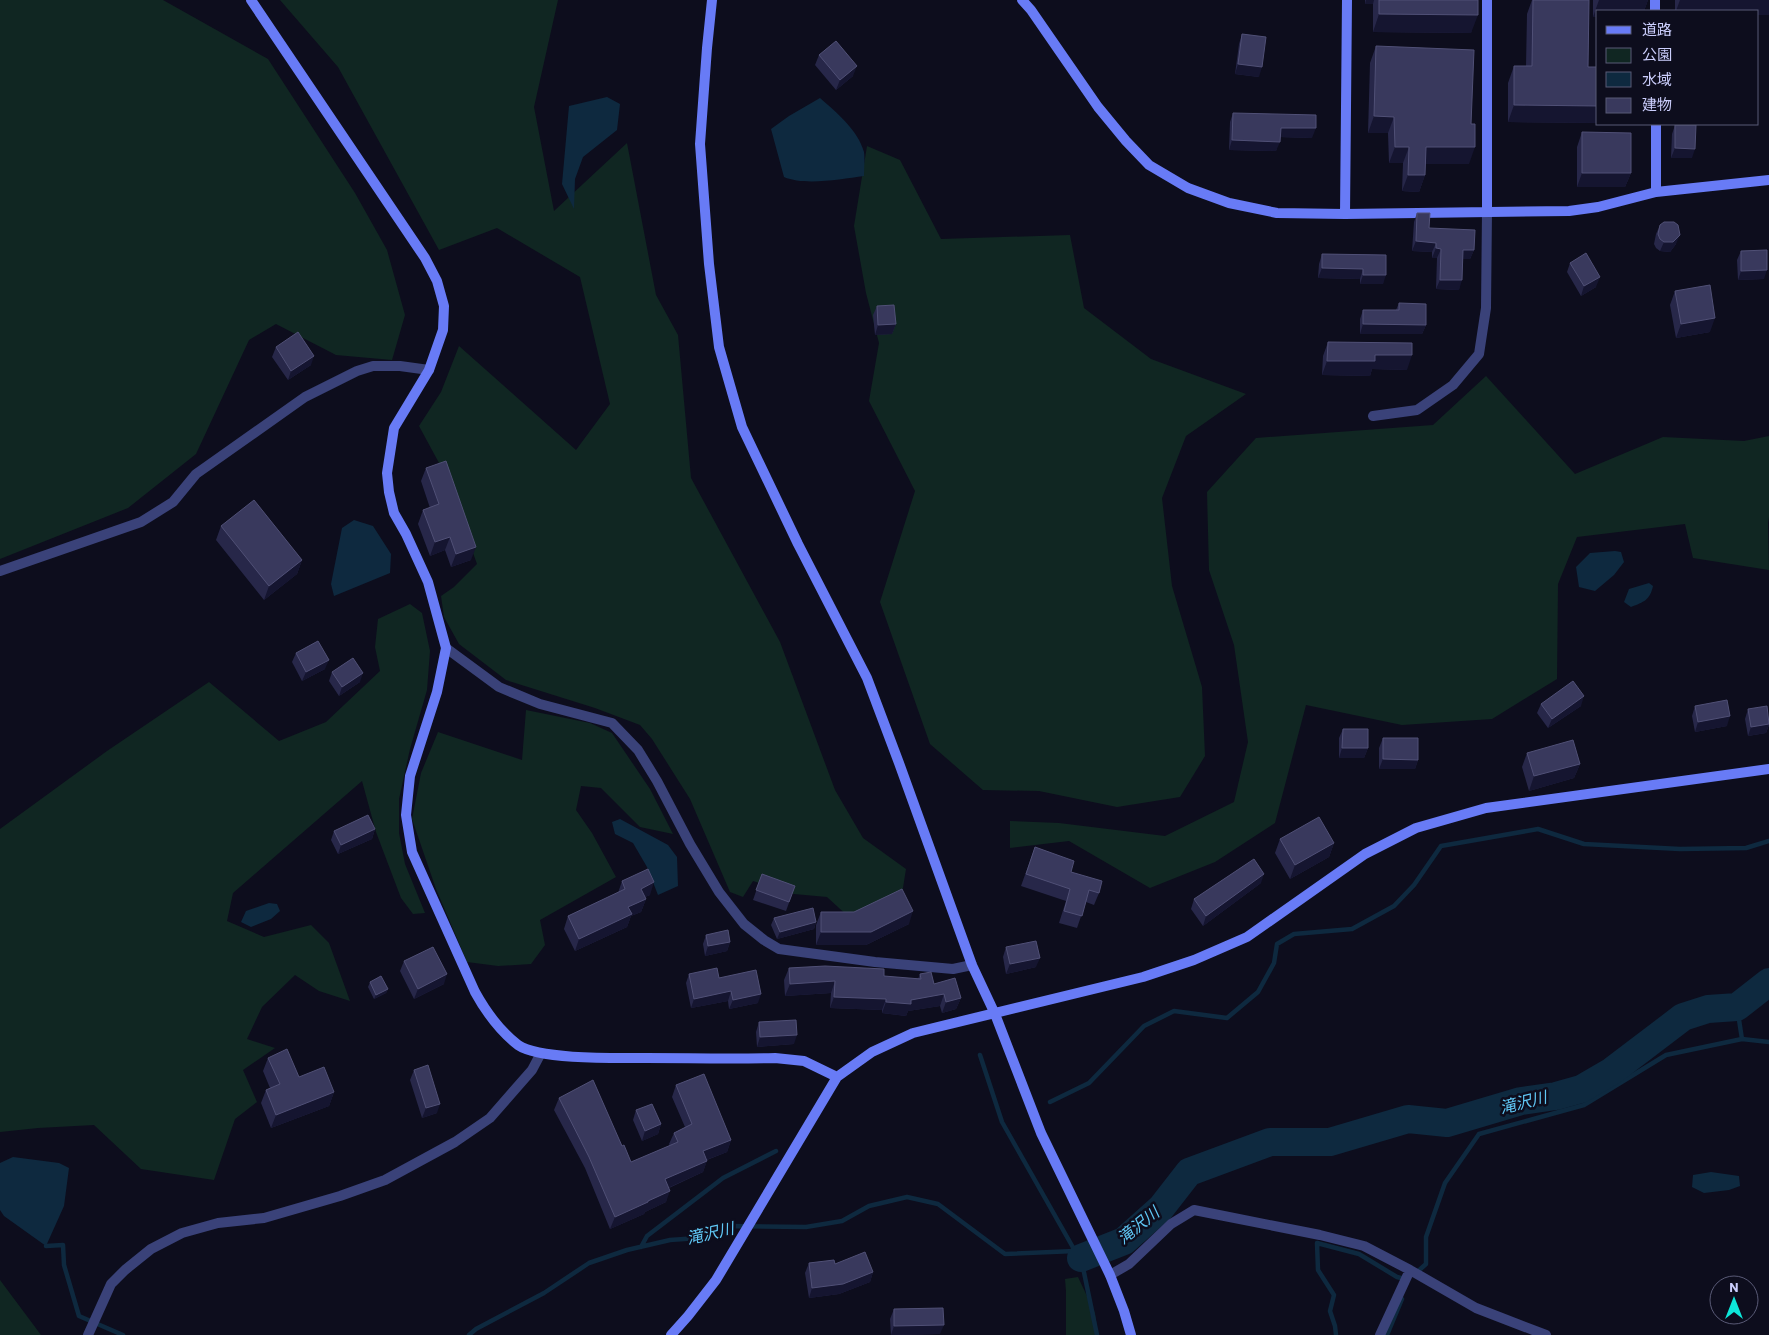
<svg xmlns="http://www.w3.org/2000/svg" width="1769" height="1335" font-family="Barlow,'Noto Sans JP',sans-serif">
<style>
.green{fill:#102622}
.water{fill:#0e293f}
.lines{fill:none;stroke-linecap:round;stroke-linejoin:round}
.stream{stroke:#0e293f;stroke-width:4.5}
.river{stroke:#0e293f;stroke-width:28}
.street{stroke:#3a4279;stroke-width:10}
.secondary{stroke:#687bf6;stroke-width:10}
.wall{fill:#272749}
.shaded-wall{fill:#151530}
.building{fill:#39395d;stroke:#505076}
.labels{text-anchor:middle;stroke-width:5;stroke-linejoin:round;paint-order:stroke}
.water-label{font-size:16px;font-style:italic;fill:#60c8f6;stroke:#0d0d1d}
</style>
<rect width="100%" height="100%" fill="#0d0d1d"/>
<path class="green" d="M0 0H163L268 59 355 193 387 250 405 315 392 360 336 355 276 324 249 340 196 454 128 508 0 559Z
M280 0H558L534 107 554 211 627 143 656 295 678 335 691 478 780 642 835 790 863 838 906 869 902 894 851 919 827 897 794 894 753 881 743 897 730 892 690 799 652 739 640 725 595 708 506 680 459 644 444 617 441 596 454 587 477 564 445 474 419 426 441 392 459 346 576 450 610 404 580 277 497 228 439 250 338 67Z
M867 146 900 160 941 239 1070 235 1084 308 1151 359 1246 394 1186 436 1162 498 1172 586 1202 687 1205 756 1180 797 1117 807 1039 791 983 790 930 744 880 602 915 491 869 401 879 343 866 293 854 226Z
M1486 376 1575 474 1663 437 1744 441 1769 436V517L1768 523 1769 570 1693 558 1685 524 1577 537 1558 584 1557 679 1492 719 1402 725 1306 705 1275 823 1215 862 1150 888 1069 841 1010 848V821L1059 823 1165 836 1234 802 1248 742 1234 645 1209 570 1207 492 1256 438 1433 425Z
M410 604 422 613 430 651 427 690 410 749 399 799V833L405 864 425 913 413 914 401 898 376 832 362 781 233 893 227 921 264 937 311 925 329 943 350 1001 319 991 295 975 262 1007 247 1039 275 1048 243 1070 257 1102 235 1119 214 1180 141 1169 94 1125 38 1128 0 1132V829L107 751 209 682 279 741 326 722 380 671 375 647 378 619Z
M526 710 590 723 612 733 650 789 673 834 640 827 601 788 581 786 576 810 592 833 616 877 540 920 545 945 531 964 498 966 467 962 436 889 412 819 421 773 438 732 522 760Z
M1078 1277 1095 1313 1098 1335H1066V1291L1065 1279Z
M0 1280 41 1335H0Z"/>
<path class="water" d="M607 97 620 104 617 130 583 157 575 179 574 209 562 184 569 106Z
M820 98C836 112 858 130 864 152 865 159 864 169 864 176 841 179 805 186 784 177L771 129 789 116Z
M354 520 373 526 391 554 390 573 334 596 331 584 342 528Z
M1615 551 1621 552 1624 562 1614 575 1595 591 1579 587 1576 567 1590 553Z
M1649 583 1653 586C1650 600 1644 602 1631 607L1624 602 1629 589Z
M620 819 668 845 677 857 678 886 658 895 647 867 633 843 615 834 612 822Z
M269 903 277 904 280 911 271 919 251 927 241 922 246 911Z
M13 1157 59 1163 69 1168 64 1206 46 1246 4 1216 0 1210V1163Z
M1711 1172 1739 1176 1740 1186 1729 1190 1704 1193 1692 1187 1693 1175Z"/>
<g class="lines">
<path class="stream" d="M1737 1007 1742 1039
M980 1055 1002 1122 1075 1251
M1050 1102 1089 1083 1144 1026 1174 1011 1227 1018 1258 992 1274 963 1277 944 1294 934 1352 929 1394 906 1414 885 1441 846 1538 829 1584 844 1680 849 1746 848 1769 841
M46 1246 63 1245 64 1265 79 1316 123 1335
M641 1247 647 1236 723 1178 776 1151
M1416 1273 1426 1264V1237L1445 1183 1479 1134 1584 1105 1666 1055 1742 1039 1769 1042
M469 1335 476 1329 544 1293 589 1263 627 1250 670 1240 698 1238 730 1226 806 1227 842 1221 869 1206 907 1197 938 1204 1005 1254 1075 1251 1081 1258 1097 1335
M1336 1335 1335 1326 1330 1311 1334 1295 1318 1270 1317 1243 1359 1254 1397 1277 1405 1279
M1387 1335 1402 1299"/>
<path class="river" d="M1081 1258 1124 1241 1161 1208 1189 1172 1270 1142H1330L1408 1119 1447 1123 1521 1101 1556 1096 1581 1089 1612 1071 1683 1017 1708 1009 1737 1007 1769 982"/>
<path class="street" d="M1373 416 1417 410 1453 385 1479 354 1486 308 1487 212
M0 571 141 522 173 502 196 474 305 397 357 371 373 366H400L429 370
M446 648 499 687 540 704 612 723 638 750 657 781 690 844 719 892 744 924 764 940 779 949 875 962 953 969 972 965
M1410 1270 1476 1308 1546 1335
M1110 1275 1129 1264 1171 1224 1194 1210 1320 1235 1364 1246 1410 1270 1380 1335
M88 1335 111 1284 125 1270 151 1249 182 1233 218 1223 264 1218 340 1196 385 1180 455 1142 490 1118 532 1070 541 1053"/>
<path class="secondary" d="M251 0 425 258 437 281 444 306 443 330 429 370 394 428 387 473 389 492 394 513 406 534 428 582 446 648 437 692 410 776 406 815 412 852 475 992C486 1012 500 1031 518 1045 540 1060 618 1058 646 1058 689 1058 732 1059 775 1058L804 1061 837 1077
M712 0 707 48 700 144 709 264 719 347 742 427 798 544 867 678 899 763 972 965 995 1014 1041 1133 1110 1275 1124 1311 1131 1335
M1022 0 1031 10 1098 107 1126 141 1149 165 1188 188 1229 203 1277 213 1345 214
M1347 0 1345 214 1569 211 1598 207 1656 192V124
M1487 0V212
M1655 0V11
M1656 192 1769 180
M671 1335 688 1316 716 1280 837 1077 872 1052 913 1033 1143 977 1194 960 1247 937 1365 854 1416 828 1486 808 1769 769"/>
</g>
<path class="wall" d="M1365 0H1478L1471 33 1373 32V4H1365Z
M1532 0H1589L1588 67H1598V123L1508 122V83L1514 66H1526L1527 14Z
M1593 0H1648L1644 11H1598V17H1593Z
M1675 0H1769V15H1758V11H1675Z
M1242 34 1259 77 1235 74 1239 44Z
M1376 46 1469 164H1425V175L1419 192 1402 191 1403 163H1389L1388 133H1368L1370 63Z
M819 55 853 76 836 90 815 65Z
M1233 113 1312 138 1280 137 1276 151 1229 150 1230 122Z
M1675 125 1692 158H1671L1672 134Z
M1582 132 1631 173 1625 187H1577V147Z
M1417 213 1429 228 1474 250 1470 259H1463L1459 290 1436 289 1437 258H1432V252L1412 251 1414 222Z
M1660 225 1676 244 1670 252 1660 251 1656 248 1654 244 1656 234Z
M1741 251 1764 279 1738 280 1737 260Z
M1322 254 1386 255 1383 284H1360V279L1318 278 1319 264Z
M1570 263 1596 287 1581 296 1567 272Z
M1675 291 1710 332 1676 338 1670 305Z
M1399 303 1426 325 1422 334H1360V319L1363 310H1396Z
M877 306 896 324 892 334 875 335 873 315Z
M1328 342 1407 370 1372 369 1370 376 1322 375 1323 356Z
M276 347 311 365 288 380 272 357Z
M426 468 471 560 451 567 445 550 430 556 418 524 423 510 430 508 421 481Z
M221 526 302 560 297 574 264 600 216 540Z
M296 653 325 669 302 681 292 662Z
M332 672 360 682 339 696 329 681Z
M1541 704 1581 706 1548 728 1537 713Z
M1695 706 1727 726 1695 732 1692 716Z
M1748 709 1769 720V725L1766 733 1748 736 1745 719Z
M1343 729 1368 748 1364 758H1339V738Z
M1383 738 1418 760 1415 769H1379V748Z
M1527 753 1580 764 1574 778 1529 791 1522 767Z
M375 829 372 839 338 854 331 840 334 831Z
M1280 839 1334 843 1329 857 1290 879 1275 853Z
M1035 847 1099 893 1094 905 1086 902 1077 928 1059 923 1066 901 1021 886Z
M762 874 795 886 786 911 753 900Z
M622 881 650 895 645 897 646 899 641 912 631 916 627 927 575 951 564 929 568 916 618 893Z
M1261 883 1203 926 1191 909 1194 899Z
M821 912 909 924 866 945H816V925Z
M774 918 816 922 814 929 777 939 771 925Z
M706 935 730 942 727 951 705 956 703 944Z
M1006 947 1036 967 1006 974 1003 957Z
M404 961 444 984 414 999 400 971Z
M789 968 918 979 920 974 934 984 961 998 956 1009 942 1013 940 1006 908 1011 906 1016 882 1013V1010L830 1008 831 993 785 996 784 980Z
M689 974 719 978 758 1003 729 1009 728 1001 691 1008 686 983Z
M370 982 388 989 386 993 374 999 368 987Z
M759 1022 794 1044 757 1047 756 1032Z
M268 1058 299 1077 334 1092 329 1106 271 1128 261 1103 266 1090 270 1088 263 1071Z
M414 1070 437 1113 422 1118 410 1080Z
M676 1085 731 1140 727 1152 707 1160 703 1172 669 1188 666 1202 645 1212 644 1214 610 1229 585 1168 554 1110 559 1098 622 1146 631 1162 670 1146 669 1144 674 1133 685 1127 672 1097Z
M636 1110 661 1124 658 1134 642 1141 633 1120Z
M809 1263 835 1264 873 1272 870 1282 839 1294 809 1298 805 1273Z
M894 1309 940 1334 891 1335 890 1319Z"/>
<path class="shaded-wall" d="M1366 0H1374L1373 4H1365Z
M1599 0H1648L1644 11H1598V17H1593Z
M1680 0H1769V15H1758V11H1676Z
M1379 14 1478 15 1471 33 1373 32Z
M1238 64 1262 67 1259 77 1235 74Z
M857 66 853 76 836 90 840 80Z
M1514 105 1598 106V123L1508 122Z
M1374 116 1394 117 1388 133H1368Z
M1281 128H1316L1312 138 1277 137Z
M1232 140 1280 142 1276 151 1229 150Z
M1395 147H1409L1403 163H1389Z
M1426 147H1475L1469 164H1420Z
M1675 148 1695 149 1692 158H1671Z
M1582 173H1631L1625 187H1577Z
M1408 175H1425L1419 192 1402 191Z
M1680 235 1676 244 1670 252 1660 251 1664 242Z
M1416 241 1436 243 1432 252 1412 251Z
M1436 248 1441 249 1437 258H1432Z
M1463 250H1474L1470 259H1460Z
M1322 268 1363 269 1360 279 1318 278Z
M1767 270 1764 279 1738 280 1741 271Z
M1363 275H1386L1383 284H1360Z
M1600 277 1596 287 1581 296 1584 286Z
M1440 280H1462L1459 290 1436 289Z
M1715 318 1710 332 1676 338 1681 324Z
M896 324 892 334 875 335 878 325Z
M1363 324 1426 325 1422 334H1360Z
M1375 355H1412L1407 370 1372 369 1370 376 1322 375 1327 361Z
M314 356 311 365 288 380 291 371Z
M450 537 445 550 430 556 435 542Z
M476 547 471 560 451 567 456 554Z
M302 560 297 574 264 600 269 586Z
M329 660 325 669 302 681 306 672Z
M363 673 360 682 339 696 342 687Z
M1584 696 1581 706 1548 728 1552 719Z
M1730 716 1727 726 1695 732 1698 722Z
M1769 724 1766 733 1748 736 1751 727Z
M1342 748H1368L1364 758H1339Z
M1383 759 1418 760 1415 769H1379Z
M1580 764 1574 778 1529 791 1534 776Z
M375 829 372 839 338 854 341 845Z
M1334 843 1329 857 1290 879 1295 865Z
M1264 874 1261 883 1203 926 1206 916Z
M654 882 650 895 636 901 641 889Z
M646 899 641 912 631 916 627 927 575 951 579 939 628 907Z
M913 911 909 924 866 945H816L821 932Z
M816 922 814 929 777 939 780 932Z
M730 942 727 951 705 956 708 946Z
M1040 958 1036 967 1006 974 1010 964Z
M447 974 444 984 414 999 418 989Z
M835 981 831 993 785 996 790 984Z
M388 989 386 993 374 999 376 995Z
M731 991 728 1001 691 1008 694 999Z
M761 994 758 1003 729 1009 733 1000Z
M944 994 940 1006 908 1011 906 1016 882 1013 886 1002 911 1000Z
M834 997 886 999 882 1010 830 1008Z
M961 998 956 1009 942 1013 946 1002Z
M797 1035 794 1044 757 1047 760 1037Z
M334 1092 329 1106 271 1128 276 1115Z
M440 1104 437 1113 422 1118 426 1108Z
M661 1124 658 1134 642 1141 645 1131Z
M731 1140 727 1152 698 1163 703 1151Z
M707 1161 703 1172 661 1191 665 1179Z
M670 1191 666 1202 645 1212 644 1214 610 1229 615 1217 648 1201Z
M873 1272 870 1282 839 1294 809 1298 812 1288Z
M944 1325 940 1334 891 1335 894 1326Z"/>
<path class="building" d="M1379 0H1478V15L1379 14Z
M1533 0H1589L1588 67H1598V106L1514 105V66H1532Z
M1242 34 1266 37 1262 67 1238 64Z
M836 41 857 66 840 80 819 55Z
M1376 46 1474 50 1471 124H1475V147H1426L1425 175H1408L1409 147H1395L1394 117 1374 116Z
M1233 113 1316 115V128H1281L1280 142 1232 140Z
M1675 125H1696L1695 149 1675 148Z
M1582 132 1631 133V173H1582Z
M1417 213H1430L1429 228 1475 230 1474 250H1463L1462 280H1440L1441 249 1436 248V243L1416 241Z
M1664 222H1674L1678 225 1680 235 1673 242H1664L1660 239 1658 234 1660 225Z
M1767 250V270L1741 271V251Z
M1586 253 1600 277 1584 286 1570 263Z
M1322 254 1386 255V275H1363V269L1322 268Z
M1710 285 1715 318 1681 324 1675 291Z
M1399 303 1426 304V325L1363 324V310H1399Z
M894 305 896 324 878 325 877 306Z
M298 332 314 356 291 371 276 347Z
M1328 342 1412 343V355H1375V361H1327Z
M446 461 476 547 456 554 450 537 435 542 423 510 439 504 426 468Z
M254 500 302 560 269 586 221 526Z
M318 641 329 660 306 672 296 653Z
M353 658 363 673 342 687 332 672Z
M1573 681 1584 696 1552 719 1541 704Z
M1727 700 1730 716 1698 722 1695 706Z
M1767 706 1769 724 1751 727 1748 709Z
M1343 729H1368V748H1342Z
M1383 738H1418V760L1383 759Z
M1573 740 1580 764 1534 776 1527 753Z
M368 815 375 829 341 845 334 831Z
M1319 817 1334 843 1295 865 1280 839Z
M1035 847 1074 861 1071 872 1102 881 1099 893 1089 890 1082 916 1064 911 1070 889 1026 874Z
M1254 859 1264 874 1206 916 1194 899Z
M648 869 654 882 641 889 646 899 628 907 632 914 579 939 568 916 625 889 622 881Z
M762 874 795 886 789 902 756 890Z
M902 889 913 911 871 932H821V912H854Z
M813 908 816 922 780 932 774 918Z
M728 930 730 942 708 946 706 935Z
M1036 941 1040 958 1010 964 1006 947Z
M433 947 447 974 418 989 404 961Z
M825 966 884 969V976L921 979 920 974 931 972 934 984 955 978 961 998 946 1002 944 994 911 1000V1004L886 1002V999L834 997 835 981 790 984 789 968Z
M717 968 719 978 756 970 761 994 733 1000 731 991 694 999 689 974Z
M381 976 388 989 376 995 370 982Z
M796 1020 797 1035 760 1037 759 1022Z
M287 1049 299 1077 324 1067 334 1092 276 1115 266 1090 280 1084 268 1058Z
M428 1065 440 1104 426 1108 414 1070Z
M704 1074 731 1140 703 1151 707 1161 665 1179 670 1191 648 1201V1202L615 1217 589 1157 559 1098 593 1080 622 1146 624 1145 631 1162 678 1142 674 1133 692 1124 676 1085Z
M652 1104 661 1124 645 1131 636 1110Z
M865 1252 873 1272 843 1284 812 1288 809 1263 834 1260 835 1264Z
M943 1308 944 1325 894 1326V1309Z"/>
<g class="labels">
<g class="water-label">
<text transform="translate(1523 1102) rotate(-14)" y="6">滝沢川</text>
<text transform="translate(1138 1225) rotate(-39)" y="6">滝沢川</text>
<text transform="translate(710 1233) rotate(-13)" y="6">滝沢川</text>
</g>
</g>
<rect x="1596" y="10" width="162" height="115" fill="#0d0d1d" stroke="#595a76"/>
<rect x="1606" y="26" width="25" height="8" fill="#687bf6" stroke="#595a76"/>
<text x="1642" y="35" font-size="15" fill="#cbcefc">道路</text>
<rect x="1606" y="48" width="25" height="15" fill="#102622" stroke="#595a76"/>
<text x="1642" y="60" font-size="15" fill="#cbcefc">公園</text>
<rect x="1606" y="72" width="25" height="15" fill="#0e293f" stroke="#595a76"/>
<text x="1642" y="85" font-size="15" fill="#cbcefc">水域</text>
<rect x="1606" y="98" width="25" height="15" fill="#39395d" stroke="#595a76"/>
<text x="1642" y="110" font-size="15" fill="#cbcefc">建物</text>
<g transform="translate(1734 1300)"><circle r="24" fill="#0d0d1d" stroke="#595a76"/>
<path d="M0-4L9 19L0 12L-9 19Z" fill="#0de6d9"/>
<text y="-8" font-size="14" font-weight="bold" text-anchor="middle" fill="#cbcefc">N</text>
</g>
</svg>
